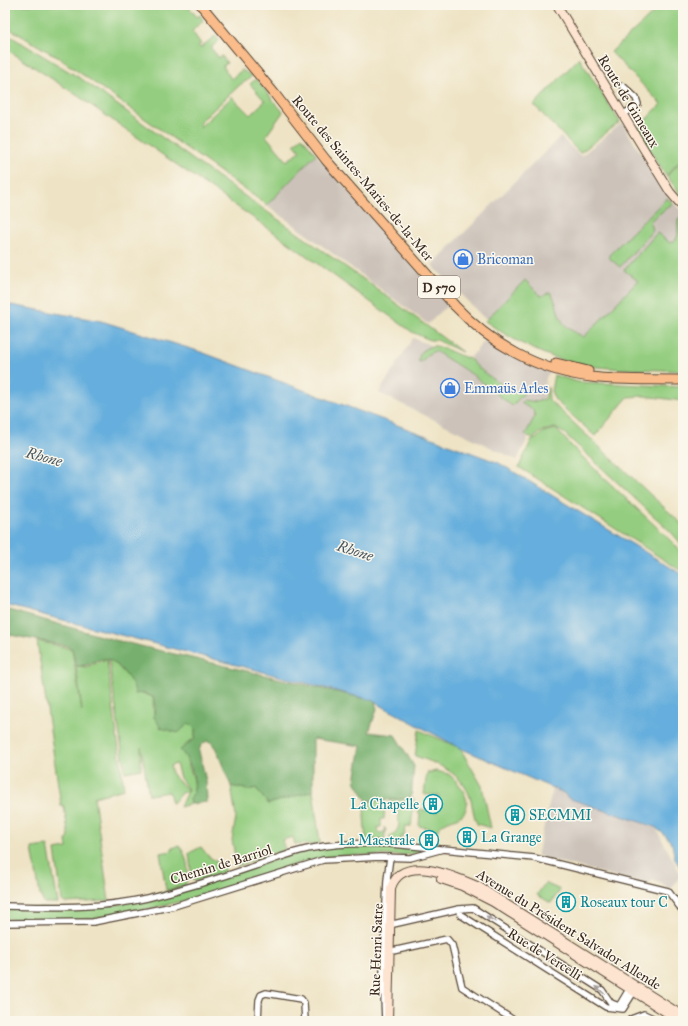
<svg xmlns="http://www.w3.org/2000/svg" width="688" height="1026" font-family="'IM FELL Great Primer',serif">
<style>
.industrial{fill:#ccc2b9}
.green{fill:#94cd80;stroke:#687c4f}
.forest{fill:#77b06e;stroke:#596d46}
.water{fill:#65aedd;stroke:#506c7e}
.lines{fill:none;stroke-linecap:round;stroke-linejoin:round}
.street-casing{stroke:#564637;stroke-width:8}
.secondary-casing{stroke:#564637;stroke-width:10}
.primary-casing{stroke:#564637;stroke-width:11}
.street{stroke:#fff;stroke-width:5.5}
.secondary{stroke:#fde4d0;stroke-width:8}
.primary{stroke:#f9bc8a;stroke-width:9}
.oneway{fill:#a79f9a}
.labels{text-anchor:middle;stroke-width:3;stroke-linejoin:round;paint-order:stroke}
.shield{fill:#fbf7ec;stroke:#75685c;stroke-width:1}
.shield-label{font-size:13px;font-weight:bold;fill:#3b2a1e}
.street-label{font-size:14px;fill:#3b2a1e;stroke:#fbf7ec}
.shop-label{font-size:14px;fill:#366cbe;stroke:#fbf7ec;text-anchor:start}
.culture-label{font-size:14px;fill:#0d838f;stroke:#fbf7ec;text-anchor:start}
.water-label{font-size:15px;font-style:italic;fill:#4a5861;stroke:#fbf7ec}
</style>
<rect width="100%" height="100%" fill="#fbf7ec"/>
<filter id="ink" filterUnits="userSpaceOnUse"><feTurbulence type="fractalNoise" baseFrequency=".025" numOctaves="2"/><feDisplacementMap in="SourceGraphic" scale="8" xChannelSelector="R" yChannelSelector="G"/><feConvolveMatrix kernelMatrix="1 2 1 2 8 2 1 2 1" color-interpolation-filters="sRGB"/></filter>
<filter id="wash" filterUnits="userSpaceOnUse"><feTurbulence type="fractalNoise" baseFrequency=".012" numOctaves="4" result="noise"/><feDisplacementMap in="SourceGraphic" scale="16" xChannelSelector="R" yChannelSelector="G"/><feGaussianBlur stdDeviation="0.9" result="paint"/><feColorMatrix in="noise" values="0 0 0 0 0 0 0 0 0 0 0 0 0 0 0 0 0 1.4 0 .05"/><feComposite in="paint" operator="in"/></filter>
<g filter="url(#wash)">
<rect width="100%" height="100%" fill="#eee3c4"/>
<path class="industrial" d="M622 123 664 192 683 213V254L565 357 483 317 432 265 560 137 581 156Z
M316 154 448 305 428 324 267 205Z
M413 338 467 361 487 338 550 372 546 377 543 408 517 460 379 393Z
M553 788 564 793 568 798 655 827 681 875 671 889 652 879 649 885 537 856Z"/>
<path class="green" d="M5 5H187L197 17 200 15 203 21 192 31 201 44 198 46 200 48 215 36 219 40 211 48 219 58 222 56 227 63 223 66 231 79 242 70 252 76 248 80 241 84 201 121 200 127 232 97 250 115 265 101 250 84 256 79 283 112 266 136 287 161 300 151 294 144 302 137 316 154 267 205 59 58 5 26Z
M653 5H683V64L680 67 683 71V157L666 176 637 129 661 104 611 52 655 11V9H651V7Z
M5 33 83 80 199 164 373 286 462 352 437 340H430L412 332 275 233 78 96 5 48Z
M579 58 620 122 580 153 534 105Z
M683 159V198L667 176Z
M667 198 673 203 650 221 653 230 620 267 609 258V255Z
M683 217V371C655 369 625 370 597 367 556 363 518 344 485 321L525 280 541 296 551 292C563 317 554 323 584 337L638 281 624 270 657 233 670 243 675 241 678 235V220Z
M435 346C447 348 457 356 469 358 480 372 500 384 516 392L527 390 512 406 473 375 435 351 428 354 421 362 418 361C420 351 425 347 435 346Z
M554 375 578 382 683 387V401L644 396 628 397 595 436 555 400 551 391Z
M548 387 549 400 683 525V546L671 532 564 433 555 428 542 431 534 438 525 435 535 416 533 410 521 403 524 400 536 402 545 399Z
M556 429C595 473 642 511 683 553V572L519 467 532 439H536L543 432Z
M37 641 72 649 82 711 76 666 86 667 107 659 124 789 94 797 109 901 65 903 62 901 55 850 67 848 66 840 69 838 64 806 61 805Z
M109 660H112L131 680 136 691 153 697 154 717 189 722 195 729V738L187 743C187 747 185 752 186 756 188 771 201 783 190 799L191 804 180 807 188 789 180 778 176 764 170 766 173 776 186 788 187 791 181 793 173 803H172L169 792 149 795 141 747V769L125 772Z
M419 730 460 748 482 786 491 828 477 824C473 815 473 806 470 797 462 773 437 763 415 756Z
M436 771C440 772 445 773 448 774 459 781 474 802 463 814 455 821 444 819 438 830L419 826 420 813 418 812 419 809 437 812 439 796 424 794 427 773Z
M231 786 249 790 256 788 268 804 313 791 320 843 311 845 295 844 293 837 282 840 285 850 237 866 232 840 236 817Z
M414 799 411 826H405L404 837 401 836V842L390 841V836C402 830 399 821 397 810L392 811 390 800Z
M382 800 385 802 384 819H381V827H377L378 833 385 832 384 827 386 829 384 840 366 841 364 816 365 802Z
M385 845 424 849V852C391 860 356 851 322 858 284 865 248 882 212 893 165 906 117 918 69 920 48 920 26 919 5 919V908H87L122 904 310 850 322 847Z
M48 846 58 903H44L40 895 32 848Z
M179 846C187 853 191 876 185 885L166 890 160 853 172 851V848Z
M201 847 208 856 225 867V872L196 881 192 880 189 853Z
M545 883 560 890 551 903 537 895Z"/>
<path class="forest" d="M5 609 115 640 375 701 377 709 369 732 395 735 414 766 411 798 367 801 355 781 361 746 313 739V791L268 804 256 788 249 790 231 786 216 749 211 742 207 741 201 745 199 751 206 781 207 802 191 804 190 799C200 785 191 762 180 750L195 738V729L189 723 178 733 161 728 154 717 155 706 153 697 144 693 135 694C136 685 116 659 106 659 95 659 90 667 76 666L72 649 67 646 5 634Z"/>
<path class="water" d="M5 304 101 321 201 352 499 463 683 575V872L675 859 672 844 666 836 655 827 568 798 564 793 460 748 380 705 375 701 5 605Z"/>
</g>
<g filter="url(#ink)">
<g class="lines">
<g class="street-casing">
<path id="street" d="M623 115 638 104 636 98 623 86
M389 882 387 880 390 857
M5 906C53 907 100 909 147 898 184 889 220 878 255 866 274 860 293 851 313 848 355 840 398 844 440 849
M5 923 93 922 174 906 323 860 380 857 410 858 443 849 534 858 668 891 683 911
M389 925 459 909
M388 952 447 939 452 945 462 987 515 1021
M631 986 619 1006 611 1003 602 990 473 908 459 909 461 915 606 1007 623 1009 635 990
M631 1019 644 1014 659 1021
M258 1021 259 1000 261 995 266 993 301 999 304 1003 305 1021
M385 1021 383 972 387 880"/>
</g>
<g class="secondary-casing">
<path id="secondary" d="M557 5 634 133 670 192 683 207
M441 879 462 886 493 902 680 1021
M388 1021 391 888C402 852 456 877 479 887L683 1016"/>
</g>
<g class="primary-casing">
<path id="primary" d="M201 5 274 93 326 160 455 306C491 344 538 371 591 377 622 381 652 379 683 380
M556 363 588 371"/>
</g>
<use href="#street" class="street"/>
<use href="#secondary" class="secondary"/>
<use href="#primary" class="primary"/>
</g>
<defs><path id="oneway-solid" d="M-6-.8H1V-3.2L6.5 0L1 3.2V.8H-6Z"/></defs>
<g class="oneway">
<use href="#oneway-solid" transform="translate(491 919) rotate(-148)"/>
<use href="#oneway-solid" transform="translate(600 990) rotate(-138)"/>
</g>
</g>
<defs>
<g id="shop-ring" transform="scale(1)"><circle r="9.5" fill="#fbf7ec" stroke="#3f7fe0" stroke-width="1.5"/><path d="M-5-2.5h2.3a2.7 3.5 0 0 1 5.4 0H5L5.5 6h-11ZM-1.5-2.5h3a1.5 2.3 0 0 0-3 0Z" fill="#3f7fe0"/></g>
<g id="building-ring" transform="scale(1)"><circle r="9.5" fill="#fbf7ec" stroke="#0f9aa8" stroke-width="1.5"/><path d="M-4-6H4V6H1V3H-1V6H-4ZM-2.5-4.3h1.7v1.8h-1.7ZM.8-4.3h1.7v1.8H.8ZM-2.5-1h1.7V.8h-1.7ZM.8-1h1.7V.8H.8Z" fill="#0f9aa8"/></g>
</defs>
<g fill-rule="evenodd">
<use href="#shop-ring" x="463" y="259"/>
<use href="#shop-ring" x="450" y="388"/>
<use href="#building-ring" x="433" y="804"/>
<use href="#building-ring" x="515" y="815"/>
<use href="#building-ring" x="467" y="837"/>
<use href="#building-ring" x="429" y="840"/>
<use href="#building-ring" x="566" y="902"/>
</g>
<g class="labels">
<rect class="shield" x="418" y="276" width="42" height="22" rx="3"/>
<g class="shield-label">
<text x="439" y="292">D 570</text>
</g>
<g class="street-label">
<text transform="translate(629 101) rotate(59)" y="5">Route de Gimeaux</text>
<text transform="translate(363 178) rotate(50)" y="5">Route des Saintes-Maries-de-la-Mer</text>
<text transform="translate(221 864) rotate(-17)" y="5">Chemin de Barriol</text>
<text transform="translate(569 929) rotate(32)" y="5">Avenue du Président Salvador Allende</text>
<text transform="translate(376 950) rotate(-88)" y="5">Rue Henri Satre</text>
<text transform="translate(545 954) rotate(32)" y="5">Rue de Vercelli</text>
</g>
<g class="shop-label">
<text x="477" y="264">Bricoman</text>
<text x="464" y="393">Emmaüs Arles</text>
</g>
<g class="culture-label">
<text x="419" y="809" text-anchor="end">La Chapelle</text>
<text x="529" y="820">SECMMI</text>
<text x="481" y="842">La Grange</text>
<text x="415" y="845" text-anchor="end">La Maestrale</text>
<text x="580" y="907">Roseaux tour C</text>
</g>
<g class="water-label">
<text transform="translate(44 457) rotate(15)" y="5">Rhone</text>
<text transform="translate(355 551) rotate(18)" y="5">Rhone</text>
</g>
</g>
<rect width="688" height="1026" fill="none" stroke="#fbf7ec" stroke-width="20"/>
</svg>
